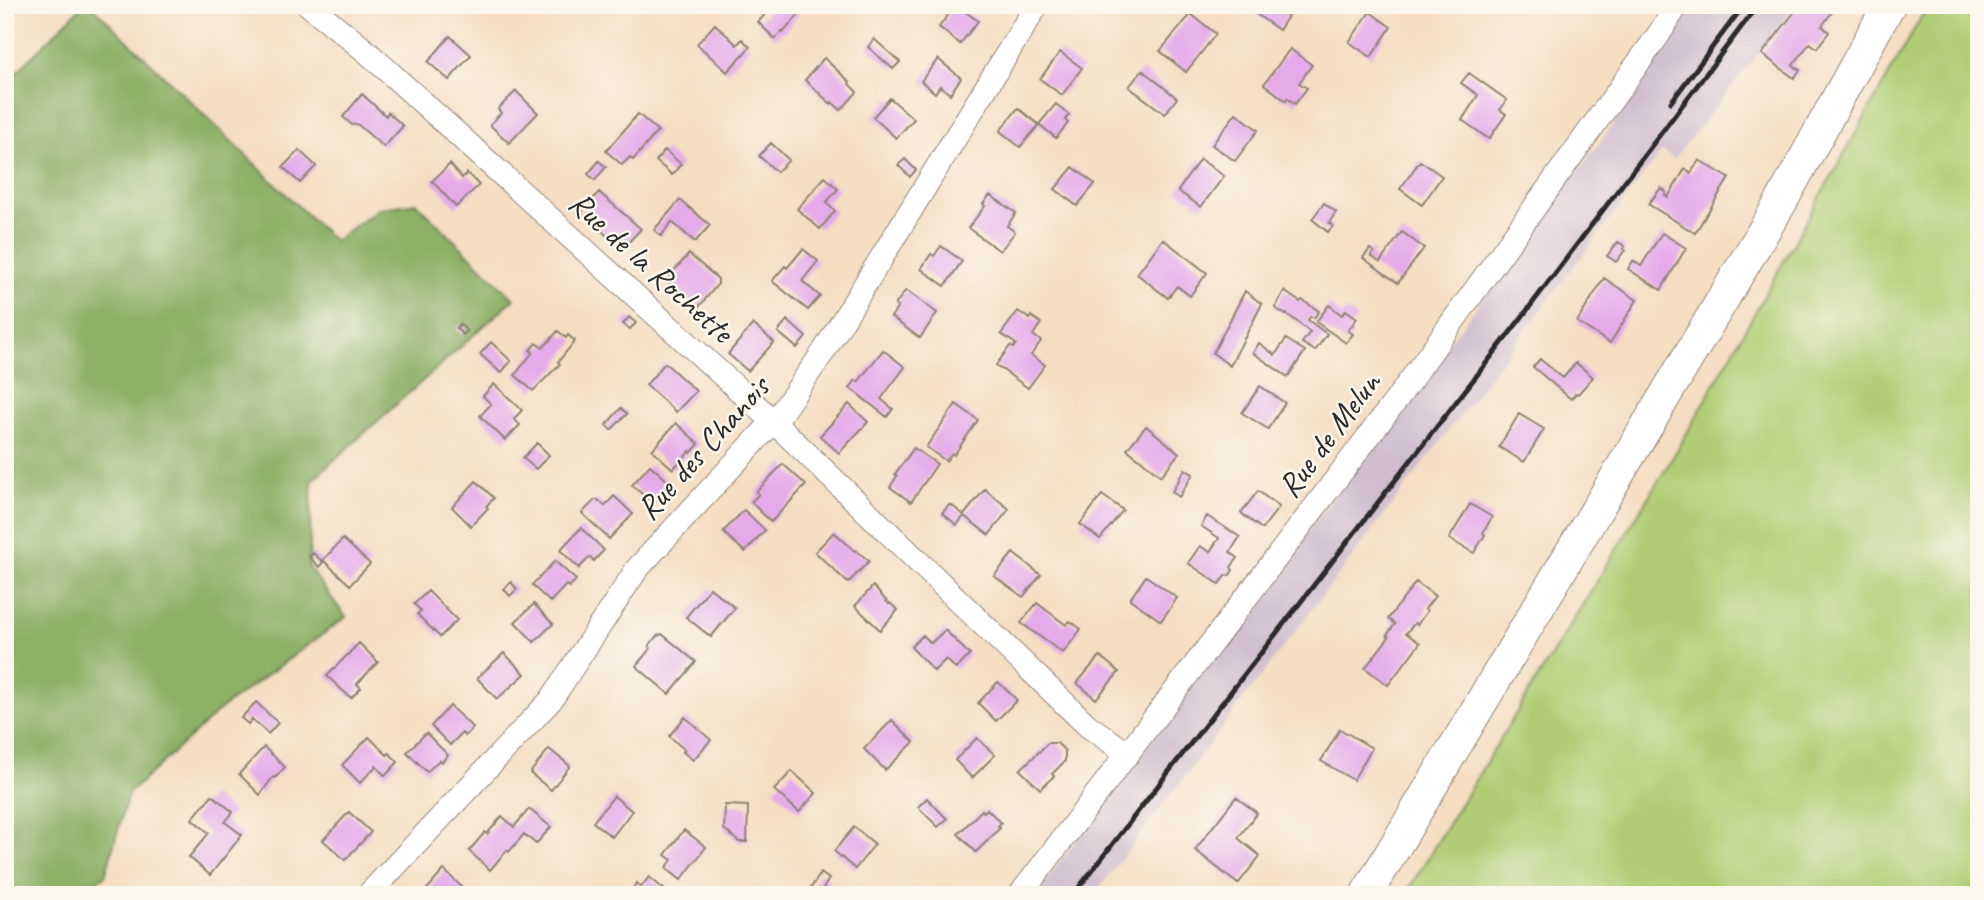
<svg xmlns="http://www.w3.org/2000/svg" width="1984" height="900" font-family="Caveat,sans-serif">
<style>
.industrial{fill:#cfbdce}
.green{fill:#b0cd74;stroke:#6e7c50;stroke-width:2}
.forest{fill:#8cb066;stroke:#5c6e48;stroke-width:2}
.building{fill:#e4aaea}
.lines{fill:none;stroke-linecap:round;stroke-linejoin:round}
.street-casing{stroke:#908476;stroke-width:25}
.secondary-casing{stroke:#908476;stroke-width:34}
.street{stroke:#fff;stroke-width:23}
.secondary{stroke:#fff;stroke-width:32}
.rail{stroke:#2b2b2b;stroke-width:5}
.labels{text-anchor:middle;stroke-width:5;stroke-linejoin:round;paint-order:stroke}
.street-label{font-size:33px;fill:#2b2b2b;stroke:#fbf7ec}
</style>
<rect width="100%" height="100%" fill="#fbf7ec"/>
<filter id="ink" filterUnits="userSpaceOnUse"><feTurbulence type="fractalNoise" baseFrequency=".0143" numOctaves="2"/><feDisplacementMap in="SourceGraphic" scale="14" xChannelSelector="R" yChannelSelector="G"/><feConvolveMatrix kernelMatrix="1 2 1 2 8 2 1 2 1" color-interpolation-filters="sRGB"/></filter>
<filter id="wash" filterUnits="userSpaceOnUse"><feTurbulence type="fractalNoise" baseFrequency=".00686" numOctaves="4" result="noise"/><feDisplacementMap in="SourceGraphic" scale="28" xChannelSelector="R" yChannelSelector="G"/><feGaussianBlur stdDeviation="1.57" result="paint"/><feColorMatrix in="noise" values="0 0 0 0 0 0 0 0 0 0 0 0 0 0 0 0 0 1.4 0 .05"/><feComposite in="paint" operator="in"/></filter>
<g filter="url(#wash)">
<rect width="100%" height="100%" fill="#f5ddc1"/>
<path class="industrial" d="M1694 5H1797L1674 159 1662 151 1094 895H1035L1620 115Z"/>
<path class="green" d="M1928 5H1979V895H1405L1679 447Z"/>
<path class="forest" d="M83 5H91L334 241 380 208 416 203 514 299 312 480 309 568 346 617 222 708 128 794 105 876 73 895H5V84Z"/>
<g id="blocks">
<path class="building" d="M774 5H790L799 14 783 33 782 31 775 39 758 22Z
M956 5 978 21 960 44 939 27Z
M1262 5H1272L1288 16 1279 30 1256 14Z
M1800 5H1837L1822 26 1829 32 1817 48 1810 43 1793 65 1800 70 1794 78 1762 54Z
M1370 12 1391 27 1371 57 1349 42Z
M1191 14 1216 34 1186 72 1160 51Z
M715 24 737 45 742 39 750 47 727 72 697 44Z
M450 36 471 55 449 80 428 62Z
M874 39 900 62 893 69 868 47Z
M1290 49 1312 65 1299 83 1307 88 1295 104 1287 98 1286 101 1264 84Z
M1060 52 1082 68 1062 95 1040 79Z
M824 58 850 82 849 84 857 92 841 110 832 102 831 104 805 80Z
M938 59 961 78 950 94 940 86 935 93 921 81Z
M1142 70 1177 98 1165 114 1129 87Z
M1469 73 1507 100 1500 110 1506 114 1489 139 1462 120 1478 95 1461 83Z
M516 91 538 113 509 143 490 125 501 113 498 109Z
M362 94 386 116 388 112 403 126 384 147 357 124 352 125 343 117Z
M890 98 914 119 896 138 873 117Z
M1056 104 1069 115 1065 120 1068 123 1056 138 1039 124Z
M1018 108 1039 125 1020 147 1000 131Z
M1236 113 1258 130 1235 161 1212 145Z
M638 114 658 131 633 160 630 157 622 165 606 151Z
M771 143 789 160 777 172 759 156Z
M299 150 316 166 300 183 283 167Z
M665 150 681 164 672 175 656 161Z
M905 159 916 170 910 177 898 165Z
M1200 159 1224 176 1201 207 1178 191Z
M1699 160 1729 178 1695 233 1648 204 1661 188 1666 192 1665 195 1668 197 1685 169 1691 173Z
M599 161 606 167 595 180 588 174Z
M1420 161 1442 176 1422 205 1400 189Z
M450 164 462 178 467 173 479 185 456 207 432 181Z
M1073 167 1095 184 1077 206 1055 189Z
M825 177 838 189 826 203 835 211 820 229 797 209Z
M599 192 641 229 622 249 581 213Z
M990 195 1016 213 1007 226 1015 232 1000 251 968 228 985 206 983 204Z
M680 200 710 225 695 242 672 222 661 236 654 230Z
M1324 203 1336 212 1329 223 1333 226 1328 232 1312 219Z
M1402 232 1424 248 1398 283 1363 258 1370 249 1374 252 1371 256 1380 262Z
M1662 233 1686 248 1661 290 1628 269 1633 261 1641 266Z
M1163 239 1207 273 1190 296 1177 286 1168 298 1137 274Z
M1618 242 1625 246 1623 249 1625 250 1616 262 1607 256Z
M941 246 962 261 945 286 921 269 931 254 934 256Z
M803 249 818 261 802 281 820 296 808 310 772 281 785 266 787 268Z
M689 254 718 279V284L698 308 666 280Z
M1604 278 1637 300 1610 343 1577 322Z
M906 290 937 313 920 338 891 317 898 307 895 305Z
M1245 291 1262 304 1230 366 1213 353Z
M1284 291 1300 302 1302 300 1319 311 1314 318 1311 316 1308 320 1327 334 1315 351 1302 343 1310 332 1287 314 1286 315 1275 308Z
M1329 305 1342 315 1346 310 1357 318 1348 331 1353 334 1346 343 1316 322Z
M1018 311 1030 319 1031 316 1041 323 1033 335 1041 341 1031 355 1045 365 1028 388 996 365 1010 346 1013 348 1016 344 1001 334Z
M629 317 636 323 630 329 623 324Z
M787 320 806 337 797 348 778 332Z
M460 324 467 331 463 335 456 328Z
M753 324 774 342 748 371 728 354Z
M558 331 566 338 568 335 575 341 558 362 560 364 533 391 515 375 533 352 530 350 536 343 543 348Z
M1286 339 1305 351 1288 377 1253 353 1259 343 1275 355Z
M491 342 511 361 501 373 480 354Z
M883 350 905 367 881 399 893 409 887 417 850 388 856 380 858 382Z
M1540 359 1563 378 1576 363 1593 377 1578 394 1576 393 1571 399 1533 367Z
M665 363 696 391 676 412 646 385Z
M494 384 522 410 514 419 520 425 505 440 480 416 491 404 483 396Z
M1260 386 1285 403 1268 429 1242 413Z
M849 404 868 422 839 453 820 436Z
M956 404 978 420 954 455 952 453 946 461 926 447Z
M621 408 627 414 611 430 606 425Z
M1519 414 1544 429 1524 462 1499 447Z
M676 423 699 444 691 453 690 451 673 469 652 450Z
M1146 426 1179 453 1161 476 1127 449Z
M537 443 549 455 536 469 523 458Z
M914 448 937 464 911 502 890 487 897 476 895 474Z
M783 464 806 485 771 522 751 502 759 494 756 492Z
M650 465 670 483 653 504 632 485Z
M1185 469 1193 474 1179 497 1172 492Z
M476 481 494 498 486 506 488 508 471 526 452 507Z
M985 489 1009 509 989 535 964 516 957 525 942 513 950 504 964 515Z
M1258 491 1279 507 1262 529 1241 513Z
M1102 495 1123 510 1100 539 1080 524Z
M614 496 633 514 609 539 582 513 595 500H598L605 506Z
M1470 504 1492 517 1483 533 1485 535 1474 553 1449 539Z
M744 510 765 530 745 552 723 532Z
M1207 516 1240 537 1230 552 1238 558 1231 567 1233 570 1229 576 1226 575 1219 584 1188 563 1200 546 1210 552 1219 538 1201 526Z
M581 528 604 550 594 561 590 557 579 568 560 550Z
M834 532 855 551 856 550 869 561 848 583 815 552Z
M343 539 370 564 350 585 323 560Z
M313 553 323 562 319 567 309 557Z
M1013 553 1041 575 1023 597 994 576Z
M555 561 576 580 569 587 566 585 550 602 532 585Z
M1146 576 1177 598 1161 621 1130 599Z
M511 582 517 589 510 596 504 589Z
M1416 582 1435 596 1425 609 1427 611 1417 625 1415 623 1406 633 1420 643 1388 685 1365 668 1389 637 1387 635 1395 624 1388 619Z
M873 586 889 604 890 603 898 610 880 630 855 606Z
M710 588 735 608 711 637 686 617Z
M428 591 457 620 440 637 417 614 421 611 414 604Z
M1037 603 1066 625 1070 621 1081 629 1063 653 1021 623Z
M534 604 553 624 534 642 515 622Z
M945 630 970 655 956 669 946 659 934 671 911 647 923 635 931 643Z
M662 634 696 662 669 694 636 666 650 649 649 645 657 636Z
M359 643 378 662 357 684 361 688 351 698 327 676Z
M504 653 525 674 497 699 477 678Z
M1100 656 1119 672 1096 699 1077 683Z
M998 682 1017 700 996 721 978 703Z
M256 702 278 723 268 734 252 719 248 724 241 718Z
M450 706 473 728 465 736 462 733 450 745 431 726Z
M685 717 711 740 693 760 683 752 685 750 669 736Z
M892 720 914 742 885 770 864 749Z
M1340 729 1372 748 1353 780 1321 761Z
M426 733 448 755 442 762 439 760 427 772 407 752Z
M369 737 387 755 389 753 398 762 385 776 376 766 360 783 342 765Z
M977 738 995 755 972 778 955 760Z
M1048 743H1057L1065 751V761L1052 774 1054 776 1040 789 1020 770Z
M264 747 285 767 275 778 273 777 260 795 239 774Z
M549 749 570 766 551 790 530 773Z
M792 771 816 793 799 812 774 790Z
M212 795 233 812 225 822 242 835 210 875 189 857 209 833 192 819Z
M614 796 632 811 612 837 593 822Z
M1236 797 1257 813 1238 838 1260 856 1238 884 1195 850Z
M927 798 947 819 938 827 918 807Z
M725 805 748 806 747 842H739L724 829Z
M529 809 551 827 536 844 524 834 509 852 507 850 490 870 469 851 485 832 487 834 502 816 514 827Z
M987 809 1001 823 998 826 1000 828 976 852 958 834 982 810 984 812Z
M349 812 371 832 345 860 323 840Z
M854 827 875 844 855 869 834 851Z
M684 830 706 847 681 880 666 868 672 860 665 855Z
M444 870 466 891 463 895H422Z
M821 873 829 879 819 895H806Z
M649 877 671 895H634L637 892 633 888 637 883 641 887Z"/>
</g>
</g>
<g filter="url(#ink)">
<use href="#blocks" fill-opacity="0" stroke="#908476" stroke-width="2"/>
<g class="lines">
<g class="street-casing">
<path id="street" d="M309 5 367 52 773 421 1087 725 1128 754
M368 895 551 700 637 569 781 413 824 351 1037 5
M1020 895 1397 399 1659 34 1677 5"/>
</g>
<g class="secondary-casing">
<path id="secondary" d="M1366 895 1781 202 1889 5"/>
</g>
<use href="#street" class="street"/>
<use href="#secondary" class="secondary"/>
<path class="rail" d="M1671 102 1744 5
M1073 895 1519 321 1758 5"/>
</g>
</g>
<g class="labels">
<g class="street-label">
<text transform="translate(652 266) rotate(42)" y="12">Rue de la Rochette</text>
<text transform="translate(1328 434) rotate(-53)" y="12">Rue de Melun</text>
<text transform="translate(702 447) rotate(-48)" y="12">Rue des Chanois</text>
</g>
</g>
<rect width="1984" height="900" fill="none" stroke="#fbf7ec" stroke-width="28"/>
</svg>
